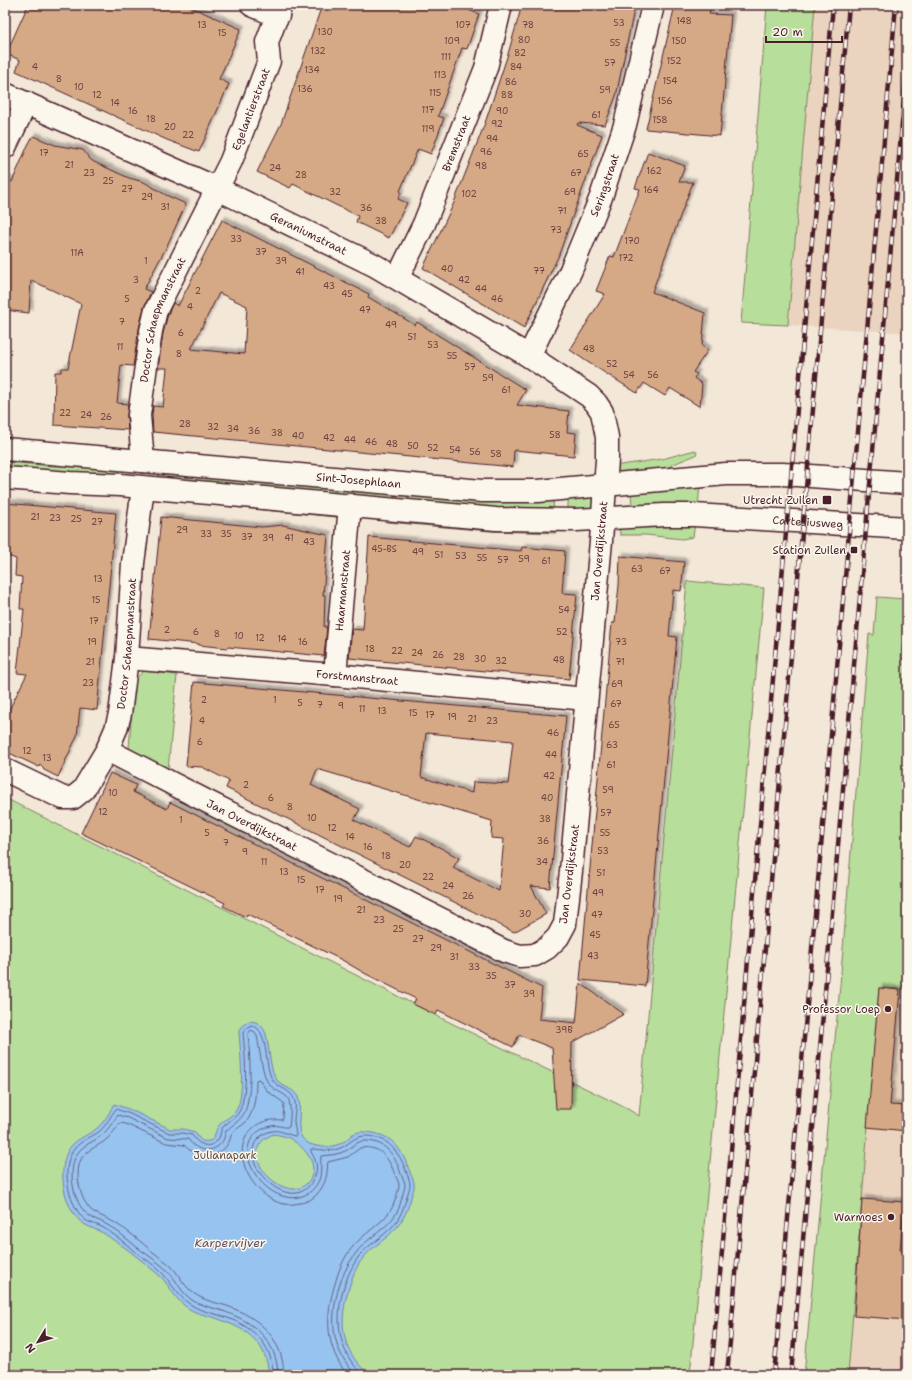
<svg xmlns="http://www.w3.org/2000/svg" width="912" height="1380" font-family="'Shantell Sans',sans-serif">
<style>
.built{fill:#ead4bf}
.green{fill:#b7de9a;stroke:#807e62}
.water{fill:#97c3f1;stroke:#7881a2;fill-rule:evenodd}
.lines{fill:none;stroke-linecap:round;stroke-linejoin:round}
.shore{stroke:#69617a;stroke-width:1}
.building{fill:#d5a986;stroke:#4a1f2b;fill-rule:evenodd;filter:url(#shadow)}
.minor-casing{stroke:#4a1f2b;stroke-width:25}
.secondary-casing{stroke:#4a1f2b;stroke-width:25}
.minor{stroke:#fbf7ec;stroke-width:22}
.secondary{stroke:#fbf7ec;stroke-width:22}
.rail-casing{stroke:#4a1f2b;stroke-width:4.5}
.rail{stroke:#fbf7ec;stroke-width:3;stroke-dasharray:9;stroke-linecap:butt}
.poi-dot{fill:#4a1f2b;stroke:#fbf7ec;stroke-width:1.5}
.labels{text-anchor:middle;stroke-width:3;stroke-linejoin:round;paint-order:stroke}
.number-label{font-size:9px;fill:#6d4242}
.street-label{font-size:11px;fill:#4a1f2b;stroke:#fbf7ec}
.poi-label{font-size:11px;fill:#4a1f2b;stroke:#fbf7ec;text-anchor:end}
.park-label{font-size:11px;fill:#654f47;stroke:#fbf7ec}
.water-label{font-size:12px;font-style:italic;fill:#615066;stroke:#fbf7ec}
</style>
<defs>
<filter id="shadow"><feDropShadow dx="3.5" dy="-3.5" stdDeviation="1" flood-color="#0004"/></filter>
</defs>
<rect width="100%" height="100%" fill="#f3e7d8"/>
<filter id="ink" filterUnits="userSpaceOnUse"><feTurbulence type="fractalNoise" baseFrequency=".025" numOctaves="2"/><feDisplacementMap in="SourceGraphic" scale="8" xChannelSelector="R" yChannelSelector="G"/><feConvolveMatrix kernelMatrix="1 2 1 2 8 2 1 2 1" color-interpolation-filters="sRGB"/></filter>
<g filter="url(#ink)">
<path class="built" d="M815 5H907V333L788 325Z
M907 674V1375H829Z"/>
<path class="green" d="M767 5H815L788 325 741 323Z
M695 450 697 453 696 455 671 465 668 471 613 478 614 466 662 459Z
M5 462 54 466 120 464 118 477 5 472Z
M159 469 553 499 554 513 158 481Z
M700 484 698 508 632 506 631 492Z
M170 496 336 511V517L170 501Z
M593 496 592 510 568 512V497Z
M387 516 556 527V533L490 531 386 522Z
M695 523 693 537 682 539 646 535H620L619 525Z
M687 581 764 588 690 1375H5V798L445 1020 626 1108 639 1116Z
M877 597 906 599 901 659 907 660V989L879 988 848 1375H804L840 985 869 634 874 635Z
M144 671 177 675 168 770 133 752 129 748 134 680Z"/>
<path class="water" d="M249 1021C258 1021 263 1026 266 1034 269 1045 270 1072 277 1080 284 1089 296 1088 299 1100 302 1115 292 1136 310 1144 320 1148 334 1148 343 1142 347 1140 350 1135 355 1133 360 1131 367 1132 373 1133 396 1137 402 1152 410 1172 411 1176 414 1179 414 1183 415 1188 412 1193 411 1198 407 1213 401 1225 388 1236 380 1243 370 1249 363 1258 356 1267 352 1277 349 1288 338 1322 341 1352 370 1375H269C266 1343 250 1331 221 1320 212 1316 201 1315 193 1311 175 1302 172 1288 160 1276 146 1264 128 1249 112 1239 108 1236 104 1233 99 1231 93 1228 85 1226 80 1221 66 1207 60 1182 64 1162 68 1141 82 1139 96 1129 104 1123 109 1113 114 1104L131 1110 170 1129H183L195 1132 198 1137 202 1141C217 1143 213 1134 218 1127 222 1120 230 1118 235 1112 246 1099 240 1049 239 1032L243 1025ZM274 1134C279 1135 285 1136 289 1138 305 1147 324 1168 305 1185 283 1204 230 1150 274 1134Z"/>
<g class="lines">
<path class="shore" d="M273 1375C273 1342 250 1325 222 1316 212 1313 201 1311 193 1306 179 1298 174 1287 164 1275 156 1266 144 1258 134 1251 124 1242 114 1234 102 1227 96 1224 88 1223 83 1218 68 1203 60 1165 75 1148 82 1140 92 1137 100 1131 107 1125 110 1116 116 1109L130 1114 169 1133H182L192 1135C198 1145 211 1151 219 1138 221 1134 220 1130 223 1127 232 1118 239 1117 242 1104 248 1081 245 1056 243 1033L246 1028 251 1025C267 1028 265 1057 269 1071 273 1090 289 1086 294 1099 297 1106 294 1114 294 1121 294 1126 296 1131 296 1136 289 1136 281 1129 272 1131 267 1132 263 1134 259 1138 233 1162 293 1219 313 1180 319 1170 317 1161 311 1152V1149C320 1149 329 1152 338 1149 350 1145 353 1135 368 1136 384 1138 390 1143 399 1156 402 1160 410 1180 410 1184 410 1187 409 1190 408 1193 404 1206 401 1218 391 1228 381 1238 368 1245 359 1256 335 1290 328 1347 364 1375
M278 1375C277 1340 254 1322 223 1311 214 1308 203 1306 195 1302 180 1293 178 1281 167 1270 158 1262 148 1255 138 1248 127 1239 117 1230 104 1223 99 1220 92 1219 88 1215 73 1203 67 1170 77 1154 83 1144 95 1142 103 1134 109 1129 113 1121 118 1115L128 1118 168 1138 188 1139C196 1151 212 1155 222 1142 225 1139 224 1134 226 1131 228 1129 231 1126 233 1125 241 1119 245 1114 247 1105 252 1082 250 1058 248 1034L251 1030 255 1032 257 1036C260 1050 261 1066 266 1079 272 1091 279 1090 287 1097 292 1102 290 1121 289 1127 283 1128 277 1124 271 1126 222 1138 261 1205 299 1197 308 1195 315 1189 319 1180 322 1172 320 1164 321 1156 329 1155 337 1155 345 1151 352 1148 355 1142 363 1141 385 1140 395 1155 401 1174 402 1177 405 1181 405 1185 405 1188 400 1204 399 1208 392 1225 375 1233 363 1245 340 1267 327 1314 337 1344 341 1357 348 1366 356 1375
M284 1375C283 1338 260 1318 227 1306 217 1303 206 1301 198 1296 186 1290 181 1277 172 1267 167 1262 159 1257 153 1252 141 1242 129 1231 115 1223 109 1219 95 1214 91 1210 80 1199 76 1179 79 1165 82 1150 97 1148 107 1139 112 1134 116 1129 120 1123L126 1124 166 1143 184 1145C196 1158 216 1161 227 1145 230 1142 230 1137 232 1134 235 1129 242 1126 246 1122 255 1112 256 1092 256 1080L259 1079 267 1091 284 1103 283 1119 281 1120C271 1119 261 1121 253 1128 226 1152 255 1199 284 1204 289 1205 295 1204 300 1203 307 1202 313 1199 318 1193 323 1187 327 1178 327 1171 328 1167 327 1165 328 1162L348 1157 360 1148C382 1145 389 1159 396 1177 397 1179 399 1183 399 1185 399 1190 394 1204 392 1208 382 1225 363 1233 351 1249 343 1259 338 1272 335 1284 325 1315 325 1349 348 1375"/>
</g>
<path class="building" d="M28 5H186L241 29 219 79 229 84 199 152 167 140 16 71 20 60 6 54Z
M322 5H455L479 14 467 49 462 48 438 116 444 118 431 154 418 149 400 191 401 192 398 199 407 203 389 238 356 222 358 216 293 184 290 188 257 172 281 124Z
M522 5H635L616 96 605 125 578 123 577 125 602 135 558 257 524 328 423 268 453 205 485 123 508 54Z
M675 5H711L709 14 731 15 720 136 646 129Z
M33 136 55 145 83 150 90 159 94 162 129 178 144 182 166 195 186 204 166 248 144 289 151 292 144 307 139 329 133 366 121 365 117 403 128 404 127 416 128 430 54 425 55 372H61L62 368H68L81 304 31 280 29 313 5 310V179L12 182 28 145Z
M648 152 685 166 679 182H693L652 292 705 313 702 346 708 350 693 372 697 374 694 378 702 384 700 407 670 388 665 396 644 383 637 393 586 361 570 350 605 294 596 291 610 256 614 257 640 189 635 188Z
M222 220 369 294 368 297 415 325 417 322 526 390 517 405 569 411 567 432 576 433 574 456 514 450 513 467 153 432 152 415 153 406 163 407 167 368H158L163 333 168 314 173 303 178 306ZM219 293 247 306 244 354 191 349Z
M5 503 116 513 97 710 80 708 77 736 58 777 44 770 40 764 39 767 5 751V718L27 674 17 673 24 609H20L22 577 15 576 16 559 5 555Z
M161 517 262 527 283 525 328 535 323 595H325L324 627H327L324 656 228 647 227 648 199 645V644L149 639Z
M369 537 521 551 522 547 565 551 562 593 577 594 569 679 349 658 352 629 363 630Z
M620 556 684 562 681 591 673 590 669 636 677 637 645 986 580 980 610 644 612 623H615L619 585Z
M194 682 566 716 550 888 531 886 546 914 514 932 226 788 229 781 202 767 186 766ZM426 733 513 741 508 784 473 782 472 793 421 777ZM317 769 492 821 491 838 504 839 499 891 453 868 459 858 441 848 416 836 410 847 354 820 360 809 311 785Z
M110 773 136 785 133 792 167 809 170 802 542 988 539 1019 576 1023 580 983 624 1014 572 1043 571 1109H556L552 1048 519 1035 513 1047 438 1010 436 1015 413 1004 416 999 366 974 342 960 247 914 246 917 223 906 225 903 81 833Z
M879 988 900 990 890 1105 907 1106V1131L867 1127Z
M862 1199 904 1202 900 1250 907 1251V1320L854 1316Z"/>
<g class="lines">
<g class="minor-casing">
<g id="minor">
<path d="M252 5 278 16"/>
<path id="s1" d="M5 94 216 188 374 265 529 356 589 396 596 403 602 412 607 437V460L601 541 571 871 565 924 558 937 547 948 535 955 520 956 504 951 208 802 107 750"/>
<path d="M5 147 26 103"/>
<path id="s2" d="M398 277 424 224 486 68 501 5"/>
<path id="s3" d="M529 356 571 270 601 197 625 125 653 5"/>
<path id="s4" d="M143 461 139 415 151 331 156 310 231 161 269 61 267 42 281 5"/>
<path id="s5" d="M127 658 335 675 586 699"/>
<path id="s6" d="M335 675 350 505"/>
<path id="s7" d="M5 770 63 798H73L83 790 107 750 116 729 120 714 127 658 133 563 143 488"/>
</g>
</g>
<g class="secondary-casing">
<g id="secondary">
<path id="s8" d="M5 449 482 491H538L726 474H783L907 483"/>
<path id="s9" d="M5 478 70 483 120 485 496 519 576 520 664 515H694L907 528"/>
</g>
</g>
<use href="#minor" class="minor"/>
<use href="#secondary" class="secondary"/>
<g class="rail-casing">
<path id="rail" d="M711 1375 833 5
M727 1375 849 5
M774 1375 896 5
M791 1375 907 67"/>
</g>
<use href="#rail" class="rail"/>
</g>
</g>
<g class="poi-dot">
<rect x="822" y="495" width="10" height="10" rx="2"/>
<rect x="850" y="546" width="8" height="8" rx="2"/>
<circle cx="888" cy="1009" r="4"/>
<circle cx="891" cy="1217" r="4"/>
</g>
<g class="labels">
<g class="number-label">
<text x="684" y="24">148</text>
<text x="619" y="26">53</text>
<text x="202" y="28">13</text>
<text x="463" y="28">107</text>
<text x="528" y="28">78</text>
<text x="325" y="35">130</text>
<text x="222" y="36">15</text>
<text x="524" y="43">80</text>
<text x="452" y="44">109</text>
<text x="679" y="44">150</text>
<text x="615" y="46">55</text>
<text x="318" y="54">132</text>
<text x="520" y="56">82</text>
<text x="446" y="60">111</text>
<text x="674" y="64">152</text>
<text x="610" y="66">57</text>
<text x="35" y="70">4</text>
<text x="516" y="70">84</text>
<text x="312" y="73">134</text>
<text x="440" y="78">113</text>
<text x="59" y="82">8</text>
<text x="670" y="84">154</text>
<text x="511" y="85">86</text>
<text x="79" y="90">10</text>
<text x="305" y="92">136</text>
<text x="605" y="93">59</text>
<text x="435" y="96">115</text>
<text x="97" y="98">12</text>
<text x="507" y="98">88</text>
<text x="665" y="104">156</text>
<text x="115" y="106">14</text>
<text x="428" y="113">117</text>
<text x="133" y="114">16</text>
<text x="502" y="114">90</text>
<text x="596" y="118">61</text>
<text x="151" y="122">18</text>
<text x="660" y="123">158</text>
<text x="497" y="127">92</text>
<text x="170" y="130">20</text>
<text x="428" y="132">119</text>
<text x="188" y="138">22</text>
<text x="492" y="142">94</text>
<text x="486" y="155">96</text>
<text x="44" y="156">17</text>
<text x="583" y="157">65</text>
<text x="69" y="168">21</text>
<text x="481" y="169">98</text>
<text x="275" y="171">24</text>
<text x="654" y="174">162</text>
<text x="89" y="176">23</text>
<text x="576" y="176">67</text>
<text x="301" y="178">28</text>
<text x="108" y="184">25</text>
<text x="127" y="192">27</text>
<text x="651" y="193">164</text>
<text x="335" y="195">32</text>
<text x="570" y="195">69</text>
<text x="469" y="197">102</text>
<text x="147" y="200">29</text>
<text x="165" y="210">31</text>
<text x="366" y="211">36</text>
<text x="562" y="214">71</text>
<text x="381" y="224">38</text>
<text x="556" y="233">73</text>
<text x="236" y="242">33</text>
<text x="632" y="244">170</text>
<text x="261" y="255">37</text>
<text x="77" y="256">11A</text>
<text x="626" y="261">172</text>
<text x="146" y="264">1</text>
<text x="281" y="264">39</text>
<text x="447" y="272">40</text>
<text x="539" y="274">77</text>
<text x="300" y="275">41</text>
<text x="136" y="283">3</text>
<text x="464" y="283">42</text>
<text x="329" y="289">43</text>
<text x="481" y="292">44</text>
<text x="198" y="294">2</text>
<text x="347" y="297">45</text>
<text x="127" y="302">5</text>
<text x="497" y="302">46</text>
<text x="190" y="310">4</text>
<text x="365" y="313">47</text>
<text x="122" y="325">7</text>
<text x="391" y="328">49</text>
<text x="181" y="336">6</text>
<text x="412" y="340">51</text>
<text x="433" y="348">53</text>
<text x="120" y="350">11</text>
<text x="589" y="352">48</text>
<text x="179" y="357">8</text>
<text x="452" y="359">55</text>
<text x="612" y="367">52</text>
<text x="470" y="370">57</text>
<text x="629" y="378">54</text>
<text x="653" y="378">56</text>
<text x="488" y="381">59</text>
<text x="506" y="393">61</text>
<text x="65" y="416">22</text>
<text x="86" y="418">24</text>
<text x="106" y="420">26</text>
<text x="185" y="427">28</text>
<text x="213" y="430">32</text>
<text x="233" y="432">34</text>
<text x="254" y="434">36</text>
<text x="277" y="436">38</text>
<text x="555" y="438">58</text>
<text x="298" y="439">40</text>
<text x="329" y="441">42</text>
<text x="350" y="443">44</text>
<text x="371" y="445">46</text>
<text x="392" y="447">48</text>
<text x="413" y="449">50</text>
<text x="433" y="451">52</text>
<text x="455" y="453">54</text>
<text x="475" y="455">56</text>
<text x="496" y="457">58</text>
<text x="35" y="520">21</text>
<text x="55" y="521">23</text>
<text x="76" y="522">25</text>
<text x="97" y="525">27</text>
<text x="182" y="533">29</text>
<text x="206" y="537">33</text>
<text x="226" y="537">35</text>
<text x="247" y="540">37</text>
<text x="268" y="541">39</text>
<text x="289" y="541">41</text>
<text x="309" y="545">43</text>
<text x="384" y="552">45-BS</text>
<text x="418" y="555">49</text>
<text x="439" y="558">51</text>
<text x="461" y="559">53</text>
<text x="482" y="561">55</text>
<text x="524" y="562">59</text>
<text x="503" y="563">57</text>
<text x="546" y="564">61</text>
<text x="637" y="572">63</text>
<text x="665" y="574">67</text>
<text x="98" y="582">13</text>
<text x="96" y="603">15</text>
<text x="564" y="613">54</text>
<text x="94" y="624">17</text>
<text x="167" y="633">2</text>
<text x="196" y="635">6</text>
<text x="562" y="635">52</text>
<text x="217" y="637">8</text>
<text x="239" y="639">10</text>
<text x="260" y="641">12</text>
<text x="282" y="642">14</text>
<text x="92" y="645">19</text>
<text x="303" y="645">16</text>
<text x="621" y="645">73</text>
<text x="370" y="652">18</text>
<text x="397" y="654">22</text>
<text x="417" y="656">24</text>
<text x="438" y="658">26</text>
<text x="459" y="660">28</text>
<text x="480" y="662">30</text>
<text x="559" y="663">48</text>
<text x="501" y="664">32</text>
<text x="90" y="665">21</text>
<text x="620" y="665">71</text>
<text x="88" y="686">23</text>
<text x="617" y="687">69</text>
<text x="204" y="703">2</text>
<text x="275" y="703">1</text>
<text x="300" y="706">5</text>
<text x="616" y="707">67</text>
<text x="320" y="708">7</text>
<text x="341" y="709">9</text>
<text x="362" y="712">11</text>
<text x="382" y="714">13</text>
<text x="413" y="716">15</text>
<text x="430" y="718">17</text>
<text x="452" y="720">19</text>
<text x="472" y="722">21</text>
<text x="202" y="724">4</text>
<text x="492" y="724">23</text>
<text x="614" y="728">65</text>
<text x="553" y="736">46</text>
<text x="200" y="745">6</text>
<text x="612" y="748">63</text>
<text x="27" y="754">12</text>
<text x="551" y="758">44</text>
<text x="47" y="761">13</text>
<text x="611" y="768">61</text>
<text x="549" y="779">42</text>
<text x="246" y="788">2</text>
<text x="608" y="793">59</text>
<text x="113" y="796">10</text>
<text x="271" y="801">6</text>
<text x="547" y="801">40</text>
<text x="290" y="810">8</text>
<text x="103" y="815">12</text>
<text x="606" y="816">57</text>
<text x="312" y="821">10</text>
<text x="545" y="822">38</text>
<text x="181" y="823">1</text>
<text x="332" y="831">12</text>
<text x="207" y="836">5</text>
<text x="605" y="836">55</text>
<text x="350" y="840">14</text>
<text x="543" y="844">36</text>
<text x="226" y="846">7</text>
<text x="368" y="850">16</text>
<text x="603" y="854">53</text>
<text x="245" y="855">9</text>
<text x="386" y="859">18</text>
<text x="264" y="865">11</text>
<text x="542" y="865">34</text>
<text x="405" y="868">20</text>
<text x="284" y="875">13</text>
<text x="601" y="876">51</text>
<text x="428" y="880">22</text>
<text x="301" y="883">15</text>
<text x="448" y="889">24</text>
<text x="320" y="893">17</text>
<text x="598" y="896">49</text>
<text x="468" y="899">26</text>
<text x="338" y="902">19</text>
<text x="361" y="913">21</text>
<text x="525" y="917">30</text>
<text x="597" y="918">47</text>
<text x="379" y="923">23</text>
<text x="398" y="932">25</text>
<text x="595" y="938">45</text>
<text x="418" y="942">27</text>
<text x="436" y="951">29</text>
<text x="593" y="959">43</text>
<text x="454" y="960">31</text>
<text x="474" y="970">33</text>
<text x="491" y="979">35</text>
<text x="510" y="988">37</text>
<text x="529" y="997">39</text>
<text x="564" y="1033">39B</text>
</g>
<g class="street-label">
<text dy="4" stroke="none"><textPath href="#s4" startOffset="375">Egelantierstraat</textPath></text>
<text dy="4" stroke="none"><textPath href="#s2" startOffset="146">Bremstraat</textPath></text>
<text dy="4" stroke="none"><textPath href="#s3" startOffset="187">Seringstraat</textPath></text>
<text dy="4" stroke="none"><textPath href="#s1" startOffset="334">Geraniumstraat</textPath></text>
<text dy="4" stroke="none"><textPath href="#s4" startOffset="145">Doctor Schaepmanstraat</textPath></text>
<text dy="4" stroke="none"><textPath href="#s8" startOffset="355">Sint-Josephlaan</textPath></text>
<text dy="4" stroke="none"><textPath href="#s9" startOffset="805">Cartesiusweg</textPath></text>
<text transform="translate(599 551) rotate(-85)" y="4">Jan Overdijkstraat</text>
<text dy="4" stroke="none"><textPath href="#s6" startOffset="85">Haarmanstraat</textPath></text>
<text dy="4" stroke="none"><textPath href="#s7" startOffset="243">Doctor Schaepmanstraat</textPath></text>
<text dy="4" stroke="none"><textPath href="#s5" startOffset="231">Forstmanstraat</textPath></text>
<text transform="translate(252 825) rotate(27)" y="4">Jan Overdijkstraat</text>
<text transform="translate(569 874) rotate(-83)" y="4">Jan Overdijkstraat</text>
</g>
<g class="poi-label">
<text x="818" y="504">Utrecht Zuilen</text>
<text x="846" y="554">Station Zuilen</text>
<text x="880" y="1013">Professor Loep</text>
<text x="883" y="1221">Warmoes</text>
</g>
<g class="park-label">
<text x="225" y="1159">Julianapark</text>
</g>
<g class="water-label">
<text x="230" y="1247">Karpervijver</text>
</g>
</g>
<rect width="912" height="1380" fill="none" stroke="#fbf7ec" stroke-width="20"/>
<rect x="10" y="10" width="892" height="1360" fill="none" stroke="#4a1f2b" stroke-width="1.5" filter="url(#ink)"/>
<g transform="translate(38 1342) rotate(232)" stroke="#fbf7ec" stroke-width="3" paint-order="stroke">
<path d="M0-3L7 15L0 10L-7 15Z" fill="#4a1f2b"/>
<text y="-6" font-size="11" font-weight="bold" text-anchor="middle" fill="#4a1f2b">N</text>
</g>
<path d="M766 36v6h76v-6" fill="none" stroke="#4a1f2b" stroke-width="2"/>
<text x="772" y="36" font-size="12" fill="#4a1f2b" stroke="#fbf7ec" stroke-width="3" paint-order="stroke">20 m</text>
</svg>
